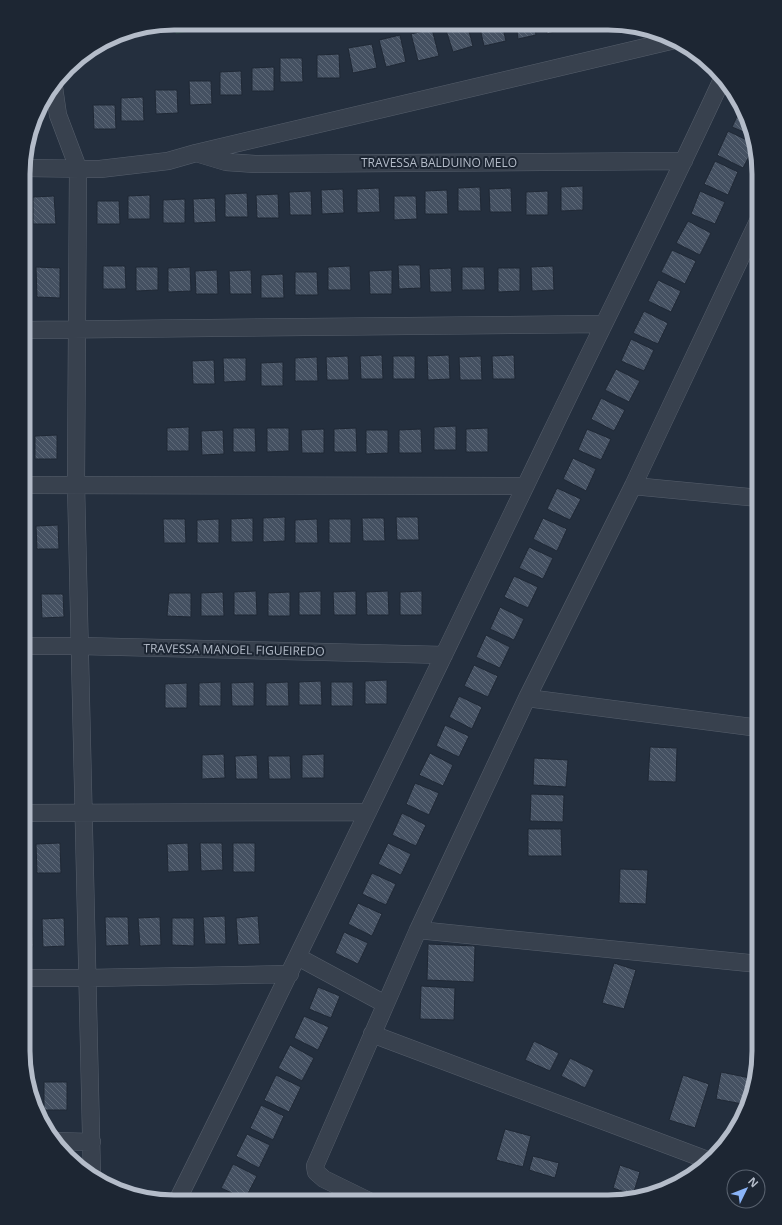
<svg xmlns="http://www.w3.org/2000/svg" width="782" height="1225" font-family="'Open Sans',sans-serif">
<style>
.forest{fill:url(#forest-firs)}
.building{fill:url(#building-back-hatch);stroke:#1f2835}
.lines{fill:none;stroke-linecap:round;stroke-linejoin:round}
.minor-casing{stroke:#565f6c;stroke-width:18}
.minor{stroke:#38414e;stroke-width:17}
.labels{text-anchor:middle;stroke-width:4;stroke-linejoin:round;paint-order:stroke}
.street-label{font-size:12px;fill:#b4bcc9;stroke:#1d2633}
.rim{fill:none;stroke:#b4bcc9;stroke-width:5}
</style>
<defs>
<pattern id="forest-firs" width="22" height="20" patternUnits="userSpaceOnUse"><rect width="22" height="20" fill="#263c3f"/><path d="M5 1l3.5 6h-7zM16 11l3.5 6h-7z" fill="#435659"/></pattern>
<pattern id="building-back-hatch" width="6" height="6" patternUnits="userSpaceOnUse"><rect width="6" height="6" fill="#455162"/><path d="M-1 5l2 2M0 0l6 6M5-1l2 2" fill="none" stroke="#5d6877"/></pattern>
</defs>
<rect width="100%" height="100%" fill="#242f3e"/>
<path class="forest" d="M174 23H237L176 34 172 24Z"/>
<path class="building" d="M455 24H467L473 46 453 52 445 27Z
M479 24H502L506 41 484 46Z
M516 24H534L536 35 518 39Z
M545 24H569L570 28 547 34Z
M432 29 439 56 418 61 411 34Z
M400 35 406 62 386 67 379 40Z
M372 44 377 68 353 73 348 48Z
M339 54 340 78H317V55Z
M280 58H302L303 82H280Z
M274 67V91H252V68Z
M241 71 242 95H220V72Z
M189 81H211L212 104 190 105Z
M155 90H177L178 113 156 114Z
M143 97 144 121H121V98Z
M93 105H115L116 129H94Z
M742 106 747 116 751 135 732 127Z
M728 131 753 143 754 147 743 168 717 155Z
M715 161 738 172 728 195 704 184Z
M583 186V210L561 211V187Z
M480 187 481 211H458V188Z
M379 188 380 212 357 213V189Z
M511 188 512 212H490L489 189Z
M343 189 344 213 322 214 321 190Z
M447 190 448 214H425V191Z
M311 191 312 215H290L289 192Z
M548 191V215H526V192Z
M700 191 725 202 715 224 691 214Z
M247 193 248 217H225V194Z
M278 194 279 218H257L256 195Z
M150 195V219H128V196Z
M54 196 56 224H33V197Z
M394 196H416L417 219 394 220Z
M215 198 216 222 194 223 193 199Z
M185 199V223H163V200Z
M97 201H119L120 224H97Z
M688 221 711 233 700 255 676 243Z
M672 250 696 261 685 284 661 272Z
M398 265H420L421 288 399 289Z
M103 266H125L126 289H103Z
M350 266 351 290H328V267Z
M553 266 554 290 532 291 531 267Z
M36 267 60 268V298L37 297Z
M136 267H158V290L136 291Z
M190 267 191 291 168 292V268Z
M462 267H484L485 290H462Z
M451 268 452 292H430L429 269Z
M498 268H520V291L498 292Z
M24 269H27V297H24Z
M217 270 218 294H196L195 271Z
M251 270 252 294H230L229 271Z
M392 270V294H370L369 271Z
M295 272H317L318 295H295Z
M283 274 284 298H261V275Z
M658 280 681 291 671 312 648 301Z
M644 311 668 323 658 344 633 333Z
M631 339 654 350 644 371 621 361Z
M382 355 383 379H361L360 356Z
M449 355 450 379 428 380 427 356Z
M514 355 515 379H493L492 356Z
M348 356 349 380H327L326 357Z
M393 356H415V379H393Z
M481 356 482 380H460L459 357Z
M317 357 318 381H295V358Z
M223 358H246V381L224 382Z
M214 360 215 384H193L192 361Z
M283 362V386H261V363Z
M616 369 640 381 629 402 605 390Z
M601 398 625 410 614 431 591 419Z
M456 426V450H434V427Z
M189 427V451H167V428Z
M233 428H255L256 452H233Z
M267 428H289V451L267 452Z
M356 428 357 452H334V429Z
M488 428V452H466V429Z
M324 429V453H302L301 430Z
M421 429 422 453H399V430Z
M587 429 611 439 601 460 578 450Z
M223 430 224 454 202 455 201 431Z
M366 430H388V453L366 454Z
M24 431H27L28 460H24Z
M57 435V459H35V436Z
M573 458 596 469 586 491 563 479Z
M557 488 581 499 570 520 547 509Z
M285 517V541L263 542V518Z
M396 517H418L419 540H397Z
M253 518V542H231V519Z
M362 518H384L385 541H363Z
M543 518 567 529 557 551 533 539Z
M24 519H25V548H24Z
M163 519H185L186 543H164Z
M219 519V543H197V520Z
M317 519 318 543H295V520Z
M329 519H351V543H329Z
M58 525 59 549H37L36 526Z
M529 547 553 558 543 579 519 568Z
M514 576 538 587 528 608 504 597Z
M256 591 257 615H234V592Z
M321 591V615H299V592Z
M356 591V615H334L333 592Z
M388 591 389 615H367L366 592Z
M422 591V615H400V592Z
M223 592 224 616H201V593Z
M290 592V616H268V593Z
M24 593H29L31 621H24Z
M169 593H191V617L167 616Z
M41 594H63L64 617 42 618Z
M500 607 524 619 514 640 490 629Z
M486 635 510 647 500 668 476 657Z
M474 665 498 676 488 697 464 686Z
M387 680V704H365V681Z
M321 681 322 705H299V682Z
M24 682H27L26 711H23Z
M221 682V706H199V683Z
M254 682V706H232L231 683Z
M288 682 289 706H266V683Z
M331 682H353V706H331Z
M187 683V708H165V684Z
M459 696 482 707 472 729 449 717Z
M445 725 469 736 459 757 436 746Z
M650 747 677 748 676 782 648 781Z
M430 753 453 765 443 786 419 775Z
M224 754 225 778 202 779V755Z
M324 754V778H302V755Z
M257 755 258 779H236L235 756Z
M23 756H29L30 783H23Z
M268 756H290L291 779H269Z
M534 758 568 760 566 787 533 785Z
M415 783 439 793 429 815 406 804Z
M531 794 564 795 563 822 530 821Z
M402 813 426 825 416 846 392 835Z
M528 829H561L562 856H528Z
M60 843 61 873H37L36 844Z
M188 843 189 871 168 872 167 844Z
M200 843H222L223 870 201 871Z
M233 843H255V872H233Z
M388 843 411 854 401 875 378 864Z
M23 845H27V874H23Z
M620 869 648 870 646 904 619 903Z
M372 873 396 884 386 905 362 894Z
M358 903 382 914 372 936 348 924Z
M225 916 226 944H205L203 917Z
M258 916 260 944 238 945 236 918Z
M105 917H128L129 945 106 946Z
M160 917 161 945 140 946 138 918Z
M64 918 65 946 43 947 42 919Z
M172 918H194V946L172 945Z
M23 919H32L33 947 23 948Z
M344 932 368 943 358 964 335 953Z
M428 944 475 946 474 982 427 980Z
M614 963 636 970 624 1009 602 1003Z
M421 986 455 988 454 1020 420 1019Z
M318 987 340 996 331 1018 309 1009Z
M23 1008H29V1038H23Z
M304 1016 329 1027 318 1050 294 1038Z
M534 1041 559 1053 550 1071 525 1060Z
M290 1045 314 1058 302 1081 278 1068Z
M570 1058 594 1070 585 1088 561 1076Z
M721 1072 755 1079 751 1099 748 1105 716 1099Z
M276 1075 301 1087 289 1112 264 1100Z
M683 1075 709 1084 695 1128 669 1120Z
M29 1081H33V1100Z
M44 1082H67V1110H44Z
M261 1105 284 1116 273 1140 250 1128Z
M505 1129 531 1136 523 1167 496 1160Z
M247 1134 270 1145 259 1168 236 1156Z
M533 1156 559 1163 555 1178 529 1170Z
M233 1164 257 1176 245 1199 221 1188Z
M620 1165 640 1172 633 1195 613 1188Z
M219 1192 237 1201H215Z"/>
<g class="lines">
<g class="minor-casing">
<path id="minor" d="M54 87 58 115 78 168 76 484 92 1177
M196 153 226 162 255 164 684 161
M24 168 100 169 168 161 196 153 675 40
M24 330 603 324
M24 485 525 486
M633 486 759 498
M24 646H80L444 655
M527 698 759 728
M23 813 368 812
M418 930 759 964
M298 957 385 1004
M23 978H88L290 974
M372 1034 710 1161
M54 1141 92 1142
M177 1201C304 946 427 690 551 433 608 314 668 197 723 77
M369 1201 324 1179 316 1172 315 1166 418 930 527 698 633 486 759 219"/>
</g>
<use href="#minor" class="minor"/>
</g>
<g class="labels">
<g class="street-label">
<text x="439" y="167">TRAVESSA BALDUINO MELO</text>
<text transform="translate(234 650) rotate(1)" y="4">TRAVESSA MANOEL FIGUEIREDO</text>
</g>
</g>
<path d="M0 0H782V1225H0ZM174 30H608A144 144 0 0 1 752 174V1051A144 144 0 0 1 608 1195H174A144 144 0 0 1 30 1051V174A144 144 0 0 1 174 30Z" fill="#1d2633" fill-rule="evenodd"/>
<path class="rim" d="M174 30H608A144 144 0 0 1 752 174V1051A144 144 0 0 1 608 1195H174A144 144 0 0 1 30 1051V174A144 144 0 0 1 174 30Z"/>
<g transform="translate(746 1189) rotate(47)"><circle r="19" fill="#1d2633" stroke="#59626f"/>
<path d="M0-3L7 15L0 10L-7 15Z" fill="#8ab4f8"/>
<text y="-6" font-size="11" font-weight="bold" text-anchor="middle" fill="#b4bcc9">N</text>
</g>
</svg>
